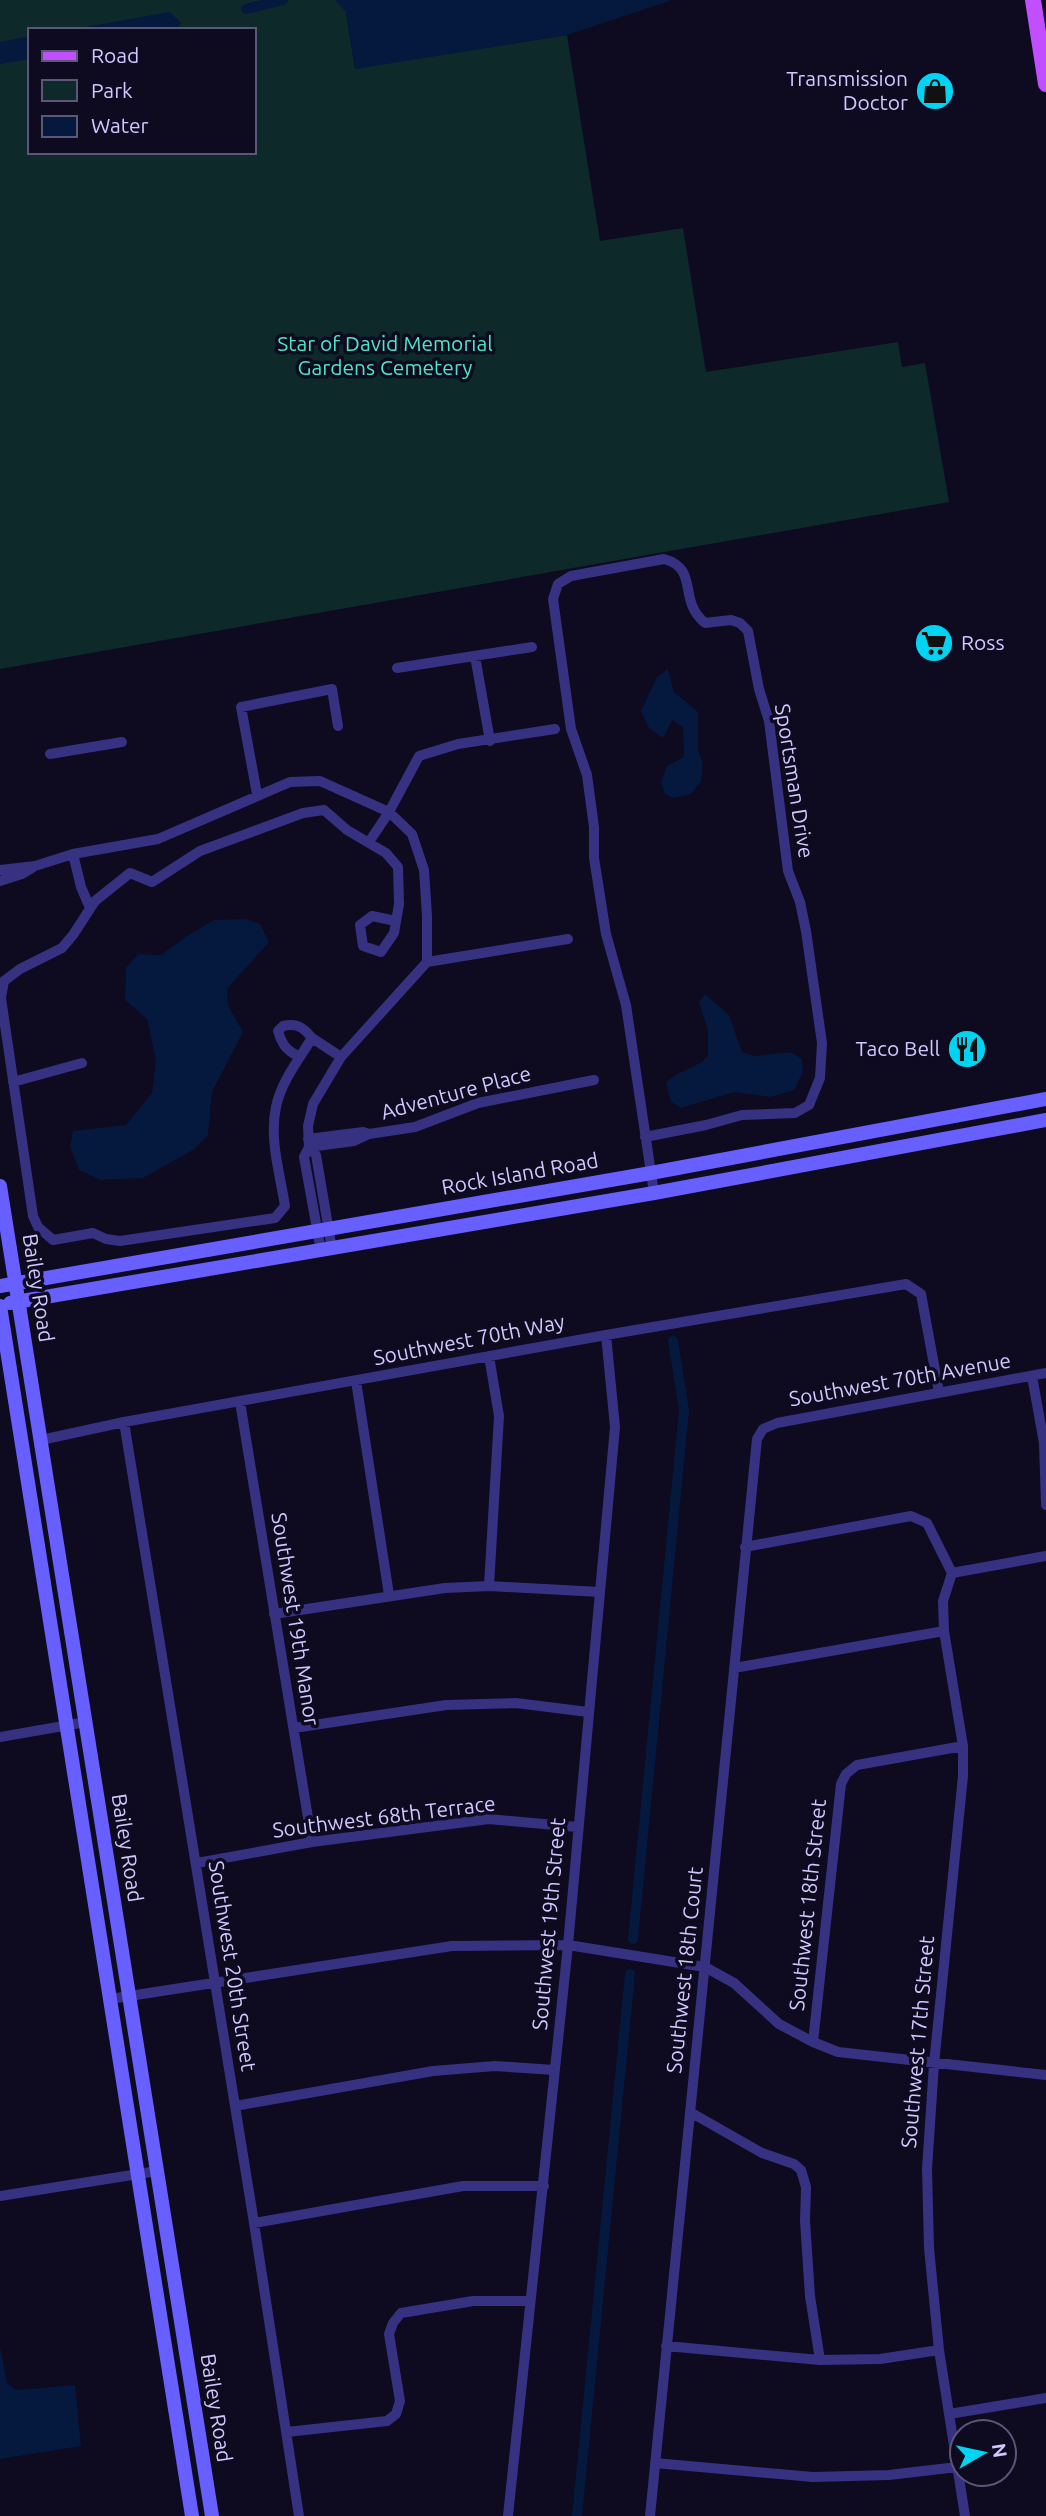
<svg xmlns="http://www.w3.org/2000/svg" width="1046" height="2516" font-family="Ubuntu,sans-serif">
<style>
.green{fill:#0d2929;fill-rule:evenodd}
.water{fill:#05183d}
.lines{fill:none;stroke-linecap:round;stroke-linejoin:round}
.canal{stroke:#05183d;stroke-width:10}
.street{stroke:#373182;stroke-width:10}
.secondary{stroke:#675fff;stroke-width:14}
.primary{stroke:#c24fff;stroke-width:16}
.labels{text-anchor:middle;stroke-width:7;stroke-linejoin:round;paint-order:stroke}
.poi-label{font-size:21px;fill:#d0c8ff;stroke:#0e0a1f;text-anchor:end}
.park-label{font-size:21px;fill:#4be8c5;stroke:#0e0a1f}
.street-label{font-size:21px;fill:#d0c8ff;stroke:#0e0a1f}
</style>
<rect width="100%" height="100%" fill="#0e0a1f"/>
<path class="green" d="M0 0H344L355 68 567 35 600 241 683 228 706 372 898 342 902 367 925 363 949 502 0 669ZM30 30H254V152H30Z"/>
<path class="water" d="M335 0H672L567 35 355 69 346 12Z
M170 12 181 23 176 30H68Z
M30 36V59L0 64V42Z
M668 669 674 692 698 712V751L703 763 701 781 691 794 674 798 665 794 661 783 667 766 684 757 683 727 672 720 663 738 649 728 641 711 657 677Z
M246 919 260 924 269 942 227 989 228 1005 243 1032 212 1092 208 1135 193 1150 143 1178 101 1180 79 1170 70 1147 73 1131 126 1125 152 1093 156 1060 147 1019 125 1000 126 968 138 954 161 955 187 936 214 920Z
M705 994 729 1015 742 1052 754 1056 791 1052 802 1059 803 1072 794 1090 771 1097 734 1092 681 1108 671 1102 666 1083C679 1069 695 1070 708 1056V1031L699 1002Z
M0 2347 7 2383 16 2390 75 2385 81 2446 0 2459Z"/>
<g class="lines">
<path class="canal" d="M246 9 283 0
M633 1939 684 1410 673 1341
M577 2516 630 1974"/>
<path class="street" d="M475 656 490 741
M397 668 532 647
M50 754 122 742
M257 794 241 707 332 689 338 726
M369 842 389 812 419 756 458 744 555 729
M73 854 81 887 90 908
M0 870 35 866 73 854 158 839 290 782 320 781 389 812 412 834 424 870 427 916V962L341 1057 313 1104 308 1126 309 1147 304 1157 321 1251
M0 881 22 874 32 868
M427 962 568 939
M312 1038 341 1057
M300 1057C287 1051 282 1045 278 1031L283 1026C297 1023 303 1027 312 1038 299 1059 281 1082 276 1107 269 1139 280 1174 285 1206L275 1218 120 1241 106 1239 93 1233 53 1240 38 1227 33 1216 1 998 4 981 20 969 62 948 73 935 95 901 130 873 152 882 200 851 303 813 324 810 347 830 386 853 398 867 399 904 394 933 381 952 363 946 360 925 372 916 396 921
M13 1082 82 1063
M645 1137 706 1125 742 1115 795 1113 809 1105 820 1078 822 1043 806 931 800 902 788 871 769 721 759 689 748 631 740 623 731 620 705 623C677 600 700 569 664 559L571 576 558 584 553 599 571 729 587 775 594 827V858L606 934 626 1005 654 1193
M308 1139 363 1132 369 1134
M309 1147 354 1141 369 1134 415 1127 478 1103 594 1080
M309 1147 316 1155 332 1249
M1032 1376 1044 1443 1046 1505
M356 1381 389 1595
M240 1402 312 1842
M124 1422 254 2223 299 2516
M41 1440 124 1422 606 1335 906 1284 921 1294 939 1392
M745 1547 911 1516 927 1523 952 1573
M952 1573 943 1601 944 1631 963 1746V1776L934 2064 927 2169 929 2248 939 2350 965 2516
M952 1573 1046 1556
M489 1586 499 1416 489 1356
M274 1614 445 1588 489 1586 600 1592
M734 1668 944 1631
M294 1728 446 1705 516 1703 588 1712
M0 1737 86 1722
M197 1863 312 1842 489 1819 577 1827
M110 1999 452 1946 568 1945 705 1967 734 1983 779 2024 813 2042 838 2052 1046 2075
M813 2042 841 1784 846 1774 857 1765 963 1746
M235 2106 433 2071 495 2066 554 2070
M690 2112 762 2153 794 2164 801 2170 806 2187 805 2221 810 2296 820 2360
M0 2196 157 2171
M254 2223 463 2186H544
M666 2346 820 2360 880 2359 939 2350
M949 2414 1046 2398
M287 2432 387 2421 396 2414 400 2401 389 2334 393 2323 401 2313 473 2301H530
M655 2463 813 2477 889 2475 957 2467
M508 2516 568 1945 615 1427 606 1335
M650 2516 757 1439 763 1429 777 1423 1046 1373"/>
<path class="secondary" d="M0 1186 212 2516
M0 1286 651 1173 1046 1099
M10 1303 654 1193 1046 1120
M0 1306 192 2516"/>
<path class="primary" d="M1033 0 1046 84"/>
</g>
<defs>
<g id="shop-disc" transform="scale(2.0125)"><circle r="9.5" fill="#00d4f3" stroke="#0e0a1f"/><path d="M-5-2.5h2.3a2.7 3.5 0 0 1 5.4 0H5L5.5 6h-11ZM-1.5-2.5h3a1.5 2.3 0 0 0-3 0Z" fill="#111"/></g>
<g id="supermarket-disc" transform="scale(2.0125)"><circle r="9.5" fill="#00d4f3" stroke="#0e0a1f"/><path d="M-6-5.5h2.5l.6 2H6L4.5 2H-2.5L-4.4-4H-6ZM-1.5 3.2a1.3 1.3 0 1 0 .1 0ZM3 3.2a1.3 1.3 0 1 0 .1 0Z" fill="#111"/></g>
<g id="restaurant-disc" transform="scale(2.0125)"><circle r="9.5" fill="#00d4f3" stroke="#0e0a1f"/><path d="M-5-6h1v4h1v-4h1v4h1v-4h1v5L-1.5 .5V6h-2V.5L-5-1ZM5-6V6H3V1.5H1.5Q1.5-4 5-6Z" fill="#111"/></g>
</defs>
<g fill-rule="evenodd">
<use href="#shop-disc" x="935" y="91"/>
<use href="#supermarket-disc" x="934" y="643"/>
<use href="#restaurant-disc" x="967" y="1049"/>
</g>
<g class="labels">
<g class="poi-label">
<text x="908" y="86">Transmission<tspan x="908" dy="24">Doctor</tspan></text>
<text x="961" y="650" text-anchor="start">Ross</text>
<text x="940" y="1056">Taco Bell</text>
</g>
<g class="park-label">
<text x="385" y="351">Star of David Memorial<tspan x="385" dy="24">Gardens Cemetery</tspan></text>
</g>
<g class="street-label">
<text transform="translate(794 781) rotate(81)" y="7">Sportsman Drive</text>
<text transform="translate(456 1093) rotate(-15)" y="7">Adventure Place</text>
<text transform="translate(520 1174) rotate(-10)" y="7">Rock Island Road</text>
<text transform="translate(38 1288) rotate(81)" y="7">Bailey Road</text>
<text transform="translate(469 1340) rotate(-11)" y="7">Southwest 70th Way</text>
<text transform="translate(900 1380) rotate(-10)" y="7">Southwest 70th Avenue</text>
<text transform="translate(295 1619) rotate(81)" y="7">Southwest 19th Manor</text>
<text transform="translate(384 1817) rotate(-7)" y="7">Southwest 68th Terrace</text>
<text transform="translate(127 1848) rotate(81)" y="7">Bailey Road</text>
<text transform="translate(808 1905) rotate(-84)" y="7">Southwest 18th Street</text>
<text transform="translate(549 1924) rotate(-85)" y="7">Southwest 19th Street</text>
<text transform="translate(232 1966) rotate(81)" y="7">Southwest 20th Street</text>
<text transform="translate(685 1970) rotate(-84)" y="7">Southwest 18th Court</text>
<text transform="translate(918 2042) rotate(-85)" y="7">Southwest 17th Street</text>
<text transform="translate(216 2408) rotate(81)" y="7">Bailey Road</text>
</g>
</g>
<rect x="28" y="28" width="228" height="126" fill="#0e0a1f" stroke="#5c5679" stroke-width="2"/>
<rect x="42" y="51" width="35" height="10" fill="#c24fff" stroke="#5c5679" stroke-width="2"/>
<text x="91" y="63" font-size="21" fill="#d0c8ff">Road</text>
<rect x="42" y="80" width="35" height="21" fill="#0d2929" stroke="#5c5679" stroke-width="2"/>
<text x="91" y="98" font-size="21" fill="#d0c8ff">Park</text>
<rect x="42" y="116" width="35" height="21" fill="#05183d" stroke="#5c5679" stroke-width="2"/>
<text x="91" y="133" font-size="21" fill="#d0c8ff">Water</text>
<g transform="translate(983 2453) rotate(81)"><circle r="33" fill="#0e0a1f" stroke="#5c5679" stroke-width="2"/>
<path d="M0-5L12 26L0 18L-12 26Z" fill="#00d4f3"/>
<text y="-10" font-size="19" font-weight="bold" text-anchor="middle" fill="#d0c8ff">N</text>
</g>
</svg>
